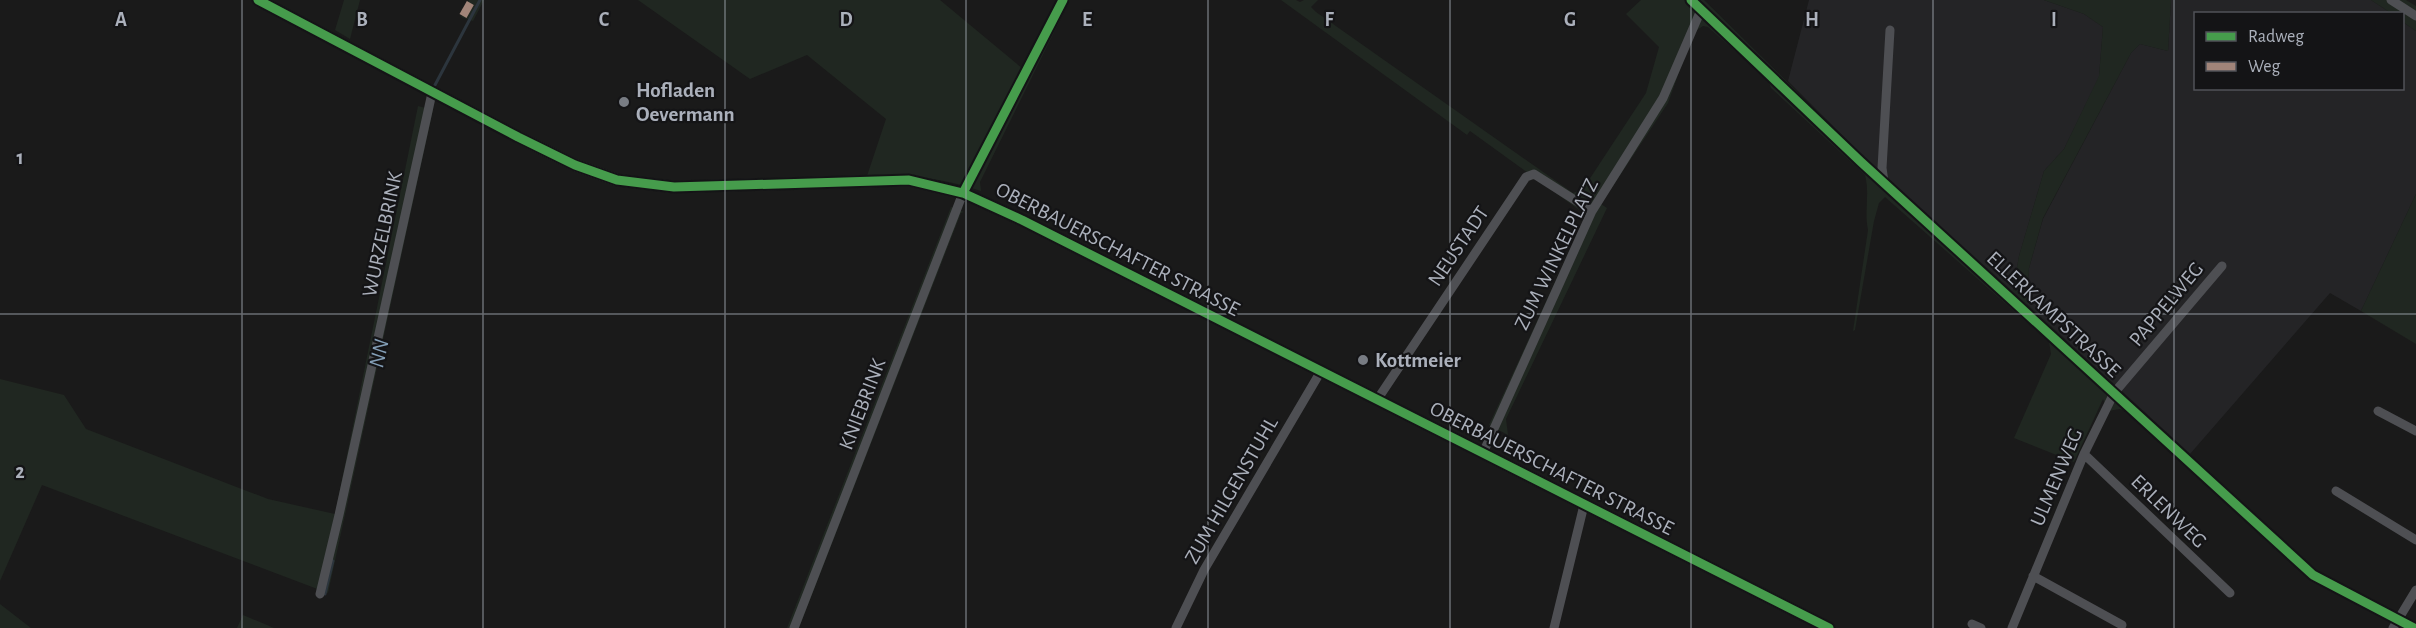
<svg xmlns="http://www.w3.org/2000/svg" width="2416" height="628" font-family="'Alegreya Sans',sans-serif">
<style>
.built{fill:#242426}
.green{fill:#202721}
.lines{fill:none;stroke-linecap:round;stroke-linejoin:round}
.stream{stroke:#2c353d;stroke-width:3}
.minor{stroke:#4e4f53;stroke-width:9}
.major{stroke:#4b4c4f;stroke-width:12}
.quiet{stroke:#a18479;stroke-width:8;stroke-dasharray:15 8;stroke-linecap:butt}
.cycleway-casing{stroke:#141416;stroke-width:13}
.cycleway{stroke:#469c4c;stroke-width:9}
.grid{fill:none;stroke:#abb0bb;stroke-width:1.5;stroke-opacity:0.55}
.poi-dot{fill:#787c83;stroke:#141416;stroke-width:2}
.labels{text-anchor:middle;stroke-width:4.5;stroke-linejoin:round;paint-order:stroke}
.poi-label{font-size:21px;font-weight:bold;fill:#abb0bb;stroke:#141416;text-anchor:start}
.street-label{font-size:21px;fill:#abb0bb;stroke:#141416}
.water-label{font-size:22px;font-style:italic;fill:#839eb6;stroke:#141416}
.grid-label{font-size:20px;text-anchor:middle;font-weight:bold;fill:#abb0bb;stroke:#141416;stroke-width:4.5;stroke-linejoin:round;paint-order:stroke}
</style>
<rect width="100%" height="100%" fill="#1a1a1a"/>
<path class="built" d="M1809 0H2044L2084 14 2103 27 2099 77 2064 149 2044 171 2019 256 2013 292 1876 169 1788 81Z
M2171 0H2371L2391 13 2196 14V88H2402L2403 22 2416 31V194L2361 311 2330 293 2190 454 2027 304 2029 268 2043 219 2131 53 2140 44 2168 51Z"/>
<path class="green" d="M344 0H360L350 39 335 30Z
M469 0H484L473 21 461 17Z
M638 0H940L1023 69 1058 0H1070L980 182 981 191C943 178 907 174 867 176L886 119 807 55 750 79Z
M1281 0H1296L1300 2 1304 0H1318L1311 7 1316 12 1573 193 1583 189 1646 93 1659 47 1626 14 1641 0H1704L1876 169 2013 291 2019 256 2044 171 2064 149 2099 76 2103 27 2084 14 2044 0H2171L2168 51 2140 44 2131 53 2043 218 2029 268 2027 304 2282 539 2276 550 2127 412 2120 409 2108 411 2103 399 2074 462 2014 438 2051 354 2049 342 1885 197 1879 203 1874 221 1855 330 1853 331 1868 230C1864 211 1870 194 1865 175L1771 88 1768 80 1708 27 1703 26 1697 30 1690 42 1668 103 1601 204 1607 208 1506 419 1508 435 1489 425 1586 215 1470 131 1467 135Z
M2371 0H2406L2416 6V31L2403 22 2402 14 2391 13Z
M418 106 433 110 328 593 42 485 0 581V379L64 395 86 429 268 499 335 514Z
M2416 194V344L2361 311Z
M951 207 964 212 961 213 799 628H787Z
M0 604 31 628H0Z
M243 615 274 628H237Z"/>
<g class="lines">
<path class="stream" d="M435 85 480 0
M325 594 333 561"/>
<path class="minor" d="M1691 0 1861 162 2313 575 2414 628
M2391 0 2416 16
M1884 182 1882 168 1890 30
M1377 400 1526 177 1534 174 1592 211
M2378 411 2416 431
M1483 453 1592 211 1663 98 1701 10
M2084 454 2230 593
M2336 491 2416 540
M2033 576 2122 625
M320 594 339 515 432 93
M1972 624 1981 628
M794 628 963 193 1063 0
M1176 628 1204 570 1321 371
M1554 628 1584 505
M2012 628 2084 454 2114 393 2222 266
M2393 628 2416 590"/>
<path class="major" d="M258 0 518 137 575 165 617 180 674 187 909 180 963 193 1022 220 1829 628"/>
<path class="quiet" d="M463 16 472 0"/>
<g class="cycleway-casing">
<path id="cycleway" d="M258 0 518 137 575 165 617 180 674 187 909 180 963 193 1022 220 1829 628
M1691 0 1861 162 2313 575 2414 628
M963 193 1063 0"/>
</g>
<use href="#cycleway" class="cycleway"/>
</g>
<path class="grid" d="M242 0V628M483 0V628M725 0V628M966 0V628M1208 0V628M1450 0V628M1691 0V628M1933 0V628M2174 0V628M0 314H2416"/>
<g class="poi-dot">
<circle cx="624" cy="102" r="6"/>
<circle cx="1363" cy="360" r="6"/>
</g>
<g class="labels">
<g class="poi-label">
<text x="636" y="97">Hofladen<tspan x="636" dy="24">Oevermann</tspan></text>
<text x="1375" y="367">Kottmeier</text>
</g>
<g class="street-label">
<text transform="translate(382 234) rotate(-78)" y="7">WURZELBRINK</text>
<text transform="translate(1458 246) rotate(-56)" y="7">NEUSTADT</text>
<text transform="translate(1118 249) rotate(27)" y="7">OBERBAUERSCHAFTER STRASSE</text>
<text transform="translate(1556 254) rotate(-64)" y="7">ZUM WINKELPLATZ</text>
<text transform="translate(2166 304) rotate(-50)" y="7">PAPPELWEG</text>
<text transform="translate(2054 314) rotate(43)" y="7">ELLERKAMPSTRASSE</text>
<text transform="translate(862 404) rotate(-69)" y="7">KNIEBRINK</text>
<text transform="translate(1552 468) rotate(27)" y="7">OBERBAUERSCHAFTER STRASSE</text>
<text transform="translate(2056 477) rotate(-67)" y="7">ULMENWEG</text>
<text transform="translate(1231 490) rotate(-60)" y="7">ZUM HILGENSTUHL</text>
<text transform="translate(2169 511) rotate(44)" y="7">ERLENWEG</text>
</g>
<g class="water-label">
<text transform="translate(378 353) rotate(-78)" y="8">NN</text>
</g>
</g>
<g class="grid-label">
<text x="121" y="26">A</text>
<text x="362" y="26">B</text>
<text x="604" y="26">C</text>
<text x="846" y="26">D</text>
<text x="1087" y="26">E</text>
<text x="1329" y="26">F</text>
<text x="1570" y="26">G</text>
<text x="1812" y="26">H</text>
<text x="2054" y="26">I</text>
<text x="20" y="164">1</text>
<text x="20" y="478">2</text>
</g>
<rect x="2194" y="12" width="210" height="78" fill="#141416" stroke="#505258" stroke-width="1.5"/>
<rect x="2206" y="32" width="30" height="9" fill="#469c4c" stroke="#505258" stroke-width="1.5"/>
<text x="2248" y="42" font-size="18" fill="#abb0bb">Radweg</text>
<rect x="2206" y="62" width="30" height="9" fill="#a18479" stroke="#505258" stroke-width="1.5"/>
<text x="2248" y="72" font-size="18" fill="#abb0bb">Weg</text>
</svg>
